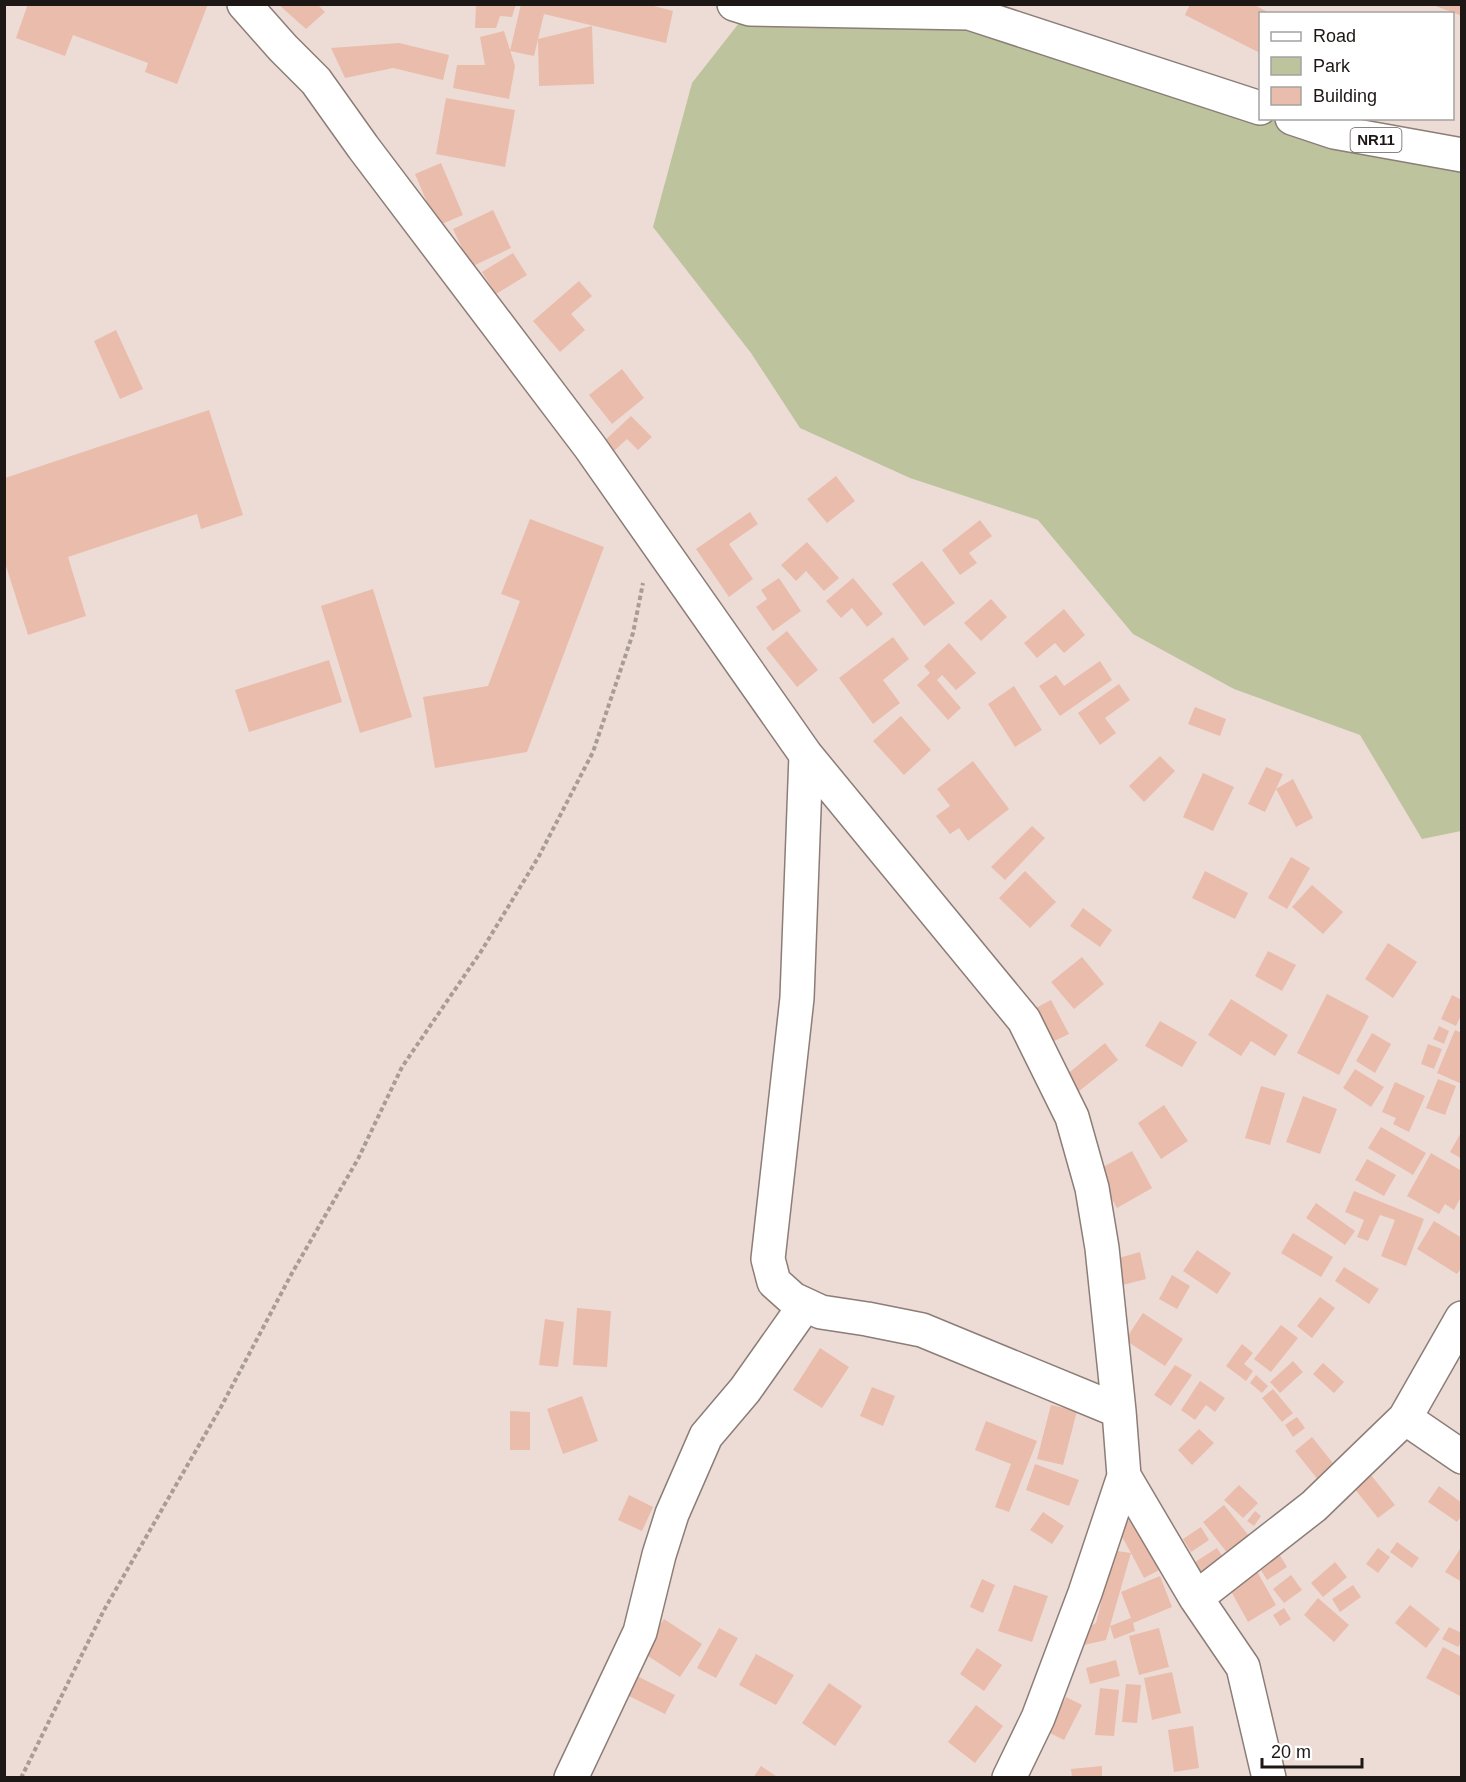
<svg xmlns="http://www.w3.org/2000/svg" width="1466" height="1782" font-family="Helvetica,sans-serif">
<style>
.green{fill:#bcc39d}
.building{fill:#eabcab}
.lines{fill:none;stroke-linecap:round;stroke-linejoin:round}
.minor-casing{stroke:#8c7d77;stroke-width:36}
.highway-casing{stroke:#8c7d77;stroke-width:36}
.path{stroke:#a99c97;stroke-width:4;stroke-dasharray:4.5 3;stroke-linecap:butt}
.minor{stroke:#fff;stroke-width:33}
.highway{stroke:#fff;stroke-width:33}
.labels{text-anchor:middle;stroke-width:6;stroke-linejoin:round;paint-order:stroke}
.shield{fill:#fff;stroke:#615d5b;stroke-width:1.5}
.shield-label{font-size:15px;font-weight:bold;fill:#1d1715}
</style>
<rect width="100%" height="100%" fill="#eddcd6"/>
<path class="green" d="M750 9 969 13 1260 118 1292 119 1461 155V831L1422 839 1360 735 1234 689 1133 634 1038 520 910 478 800 428 751 353 653 227 692 83Z"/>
<path class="building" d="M28 4H208L177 84 145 72 148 63 73 35 65 56 16 38Z
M278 4H317L325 12 306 29Z
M476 4H516L512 17 500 16 496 28H475Z
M521 4H646L673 11 666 43 544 14 534 56 510 51Z
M1190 4H1253L1271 14H1260V53L1185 15Z
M1433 4H1462V16L1433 5Z
M592 26 594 84 539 86 538 39Z
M504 31 515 66 509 99 453 88 457 65H485L480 37Z
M399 43 449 55 443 80 393 68 345 78 331 48Z
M446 98 515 110 505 167 436 154Z
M441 163 463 215 437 226 415 174Z
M493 210 511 248 471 267 453 229Z
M513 253 527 275 496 294 482 272Z
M579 281 592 296 571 314 585 330 560 352 533 321Z
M116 330 143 389 120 399 94 341Z
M622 369 644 398 612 424 589 395Z
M209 410 243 515 201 529 197 514 68 557 86 616 28 635 5 563V478Z
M631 416 652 437 638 450 627 439 612 453 602 443Z
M836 476 855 501 827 523 807 499Z
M750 512 758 524 729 544 753 579 729 597 696 549Z
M530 519 604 547 527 752 435 768 423 697 488 686 520 601 501 594Z
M980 520 992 536 969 553 977 563 960 575 942 550Z
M807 542 839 578 824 591 806 571 796 581 781 565Z
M922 561 955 603 924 626 892 584Z
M779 578 801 611 773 631 756 607 767 599 761 590Z
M853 578 883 614 867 627 852 608 841 618 826 601Z
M373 589 412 717 360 733 321 606Z
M991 599 1007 617 981 641 964 623Z
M1064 609 1085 635 1064 653 1055 643 1037 658 1024 643Z
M787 631 818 670 797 687 766 648Z
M893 637 909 659 883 680 900 703 873 724 839 678Z
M949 643 976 673 956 690 942 675 937 680 961 708 948 720 917 685 930 673 924 666Z
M329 660 342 702 249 732 235 690Z
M1100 661 1112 680 1060 716 1039 686 1056 675 1064 686Z
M1119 684 1130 700 1105 718 1116 733 1100 745 1078 713Z
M1014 686 1042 730 1015 747 988 704Z
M1195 707 1226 719 1220 736 1188 724Z
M901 716 931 750 904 775 873 741Z
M1160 756 1175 771 1144 802 1129 786Z
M973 761 1009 809 968 841 959 828 950 834 936 816 950 806 937 789Z
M1266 767 1283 774 1276 789 1293 779 1313 818 1296 827 1276 789 1265 812 1248 804Z
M1203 773 1234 787 1213 831 1183 817Z
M1032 826 1045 838 1005 880 991 867Z
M1291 857 1310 868 1287 909 1268 898Z
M1025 871 1056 902 1030 928 999 898Z
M1205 871 1248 893 1235 919 1192 898Z
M1312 885 1343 912 1323 934 1292 907Z
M1083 908 1112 930 1100 947 1070 926Z
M1388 943 1417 962 1393 998 1365 979Z
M1268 951 1296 965 1282 991 1255 976Z
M1082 957 1104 984 1074 1009 1051 982Z
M1327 994 1369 1016 1339 1075 1297 1053Z
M1452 995 1462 1000V1013L1456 1026 1441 1019Z
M1231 999 1288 1035 1275 1056 1251 1041 1241 1056 1208 1035Z
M1051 1000 1069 1034 1050 1043 1032 1010Z
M1160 1021 1197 1042 1182 1067 1145 1046Z
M1439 1026 1449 1031 1444 1044 1433 1039Z
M1455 1030 1462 1033V1084L1437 1073Z
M1372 1033 1391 1044 1375 1073 1356 1061Z
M1105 1043 1118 1060 1078 1092 1065 1076Z
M1428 1044 1442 1049 1434 1069 1421 1064Z
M1355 1069 1384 1087 1371 1107 1343 1088Z
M1438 1079 1456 1086 1445 1115 1426 1108Z
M1395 1082 1425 1096 1409 1132 1393 1124 1396 1118 1382 1112Z
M1261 1086 1285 1093 1270 1145 1245 1138Z
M1303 1096 1337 1109 1320 1154 1286 1142Z
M1164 1105 1188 1141 1161 1159 1138 1123Z
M1381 1127 1426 1153 1413 1175 1368 1148Z
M1462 1131V1159L1450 1152Z
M1132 1151 1152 1188 1117 1208 1096 1171Z
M1431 1153 1462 1171V1195L1454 1210 1445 1204 1439 1214 1407 1196Z
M1367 1159 1396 1175 1384 1196 1355 1180Z
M1354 1191 1424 1219 1406 1266 1381 1256 1395 1220 1380 1215 1368 1241 1357 1237 1364 1220 1345 1212Z
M1316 1203 1355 1231 1345 1245 1306 1218Z
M1434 1221 1462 1238V1267L1457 1274 1417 1249Z
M1293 1233 1333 1257 1321 1277 1281 1253Z
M1197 1250 1231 1273 1217 1294 1183 1271Z
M1140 1252 1146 1279 1115 1287 1108 1261Z
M1344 1267 1379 1289 1369 1304 1335 1281Z
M1172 1275 1190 1286 1177 1309 1159 1299Z
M1320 1297 1335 1308 1312 1338 1297 1326Z
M577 1308 611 1311 607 1367 573 1365Z
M1143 1313 1183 1339 1165 1366 1125 1340Z
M545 1319 564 1322 558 1367 539 1365Z
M1281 1325 1298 1338 1271 1372 1254 1359Z
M1242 1344 1253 1353 1244 1364 1253 1371 1246 1381 1226 1366Z
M820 1348 849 1367 822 1408 793 1390Z
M1293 1361 1303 1372 1280 1393 1270 1382Z
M1323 1363 1344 1382 1334 1393 1313 1374Z
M1175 1365 1192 1375 1171 1406 1154 1395Z
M1256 1375 1268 1386 1262 1393 1250 1383Z
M1200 1381 1225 1398 1215 1412 1206 1405 1195 1420 1181 1410Z
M872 1387 895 1396 883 1426 860 1416Z
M1273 1389 1293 1413 1282 1422 1262 1398Z
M582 1396 598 1441 563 1454 547 1409Z
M1051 1405 1077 1411 1063 1465 1037 1459Z
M510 1411 530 1412V1450H510Z
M1297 1417 1305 1428 1293 1437 1285 1425Z
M986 1421 1037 1441 1009 1512 995 1507 1011 1464 975 1450Z
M1199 1429 1214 1443 1192 1465 1178 1450Z
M1312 1437 1336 1467 1319 1481 1295 1451Z
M1035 1464 1079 1480 1069 1506 1026 1490Z
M1371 1475 1395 1505 1378 1518 1354 1488Z
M1239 1485 1258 1503 1243 1518 1224 1500Z
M1439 1486 1462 1503V1515L1457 1522 1428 1502Z
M629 1495 653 1507 642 1531 618 1520Z
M1224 1505 1250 1537 1229 1555 1203 1522Z
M1255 1511 1261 1516 1254 1526 1247 1521Z
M1043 1512 1064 1526 1052 1544 1030 1530Z
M1133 1518 1161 1569 1144 1578 1131 1553 1110 1626 1131 1618 1121 1592 1160 1576 1172 1607 1133 1623 1135 1631 1114 1639 1110 1626 1106 1640 1084 1645 1088 1628 1096 1623 1103 1595 1097 1593 1110 1550 1131 1553 1117 1528Z
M1201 1527 1209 1540 1191 1552 1183 1539Z
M1397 1542 1419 1558 1412 1568 1390 1552Z
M1462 1546V1582L1445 1572Z
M1217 1548 1226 1562 1204 1577 1195 1562Z
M1378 1548 1390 1557 1378 1573 1366 1564Z
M1278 1552 1287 1567 1267 1580 1258 1565Z
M1335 1562 1347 1577 1323 1597 1311 1583Z
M1255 1568 1276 1605 1248 1622 1227 1584Z
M1291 1575 1302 1590 1284 1603 1273 1589Z
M982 1579 995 1585 983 1613 970 1607Z
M1014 1585 1048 1596 1032 1642 998 1631Z
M1353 1585 1361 1597 1340 1612 1332 1599Z
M1318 1598 1349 1625 1334 1642 1304 1615Z
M1410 1605 1440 1629 1426 1648 1395 1623Z
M1284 1608 1291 1619 1280 1626 1273 1615Z
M664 1619 702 1644 680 1677 642 1652Z
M1449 1627 1462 1633V1641L1458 1647 1442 1639Z
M719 1628 738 1638 716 1678 697 1668Z
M1159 1628 1169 1667 1139 1675 1129 1636Z
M1443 1647 1462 1657V1697L1426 1678Z
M977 1648 1002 1665 984 1691 960 1674Z
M756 1654 794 1675 776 1705 739 1685Z
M1116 1660 1120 1676 1090 1684 1086 1668Z
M1172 1672 1181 1713 1152 1720 1144 1678Z
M637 1676 675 1695 665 1714 627 1695Z
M829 1683 862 1706 835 1746 802 1723Z
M1126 1684 1141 1685 1137 1723 1122 1722Z
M1100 1688 1119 1690 1114 1736 1095 1735Z
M1066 1697 1082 1705 1064 1740 1048 1732Z
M976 1705 1003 1726 975 1763 948 1742Z
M1193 1726 1199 1768 1174 1772 1168 1730Z
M761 1766 779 1778H753Z
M1102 1766V1778H1072L1071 1769Z"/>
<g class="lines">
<g class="minor-casing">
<path id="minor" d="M244 4 283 48 316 81 363 147 590 447 806 755 1024 1020 1072 1117 1092 1188 1102 1248 1119 1411 1124 1476 1196 1598 1243 1667 1269 1778
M806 755 797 998 768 1259 774 1282 793 1299 821 1312 867 1319 922 1330 1119 1411
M1405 1418 1462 1318
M1196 1598 1314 1506 1405 1418 1462 1457
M571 1778 640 1632 659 1555 672 1514 706 1436 745 1390 805 1305
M1009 1778 1038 1718 1085 1593 1124 1476"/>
</g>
<g class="highway-casing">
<path id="highway" d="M734 4 750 9 969 13 1260 108
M1292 118 1334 132 1462 155"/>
</g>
<path class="path" d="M21 1778 104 1610 221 1407 292 1273 358 1159 402 1067 482 950 539 856 593 752 633 633 643 583"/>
<use href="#minor" class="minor"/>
<use href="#highway" class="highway"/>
</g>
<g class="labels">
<rect class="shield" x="1350.5" y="128" width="51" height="24" rx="4.5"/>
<g class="shield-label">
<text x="1376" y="145">NR11</text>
</g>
</g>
<rect width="1466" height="1782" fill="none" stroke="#1d1715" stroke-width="12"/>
<rect x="1259" y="12" width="195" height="108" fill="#ffffff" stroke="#a5a2a1" stroke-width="1.5"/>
<rect x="1271" y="32" width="30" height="9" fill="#ffffff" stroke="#a5a2a1" stroke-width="1.5"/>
<text x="1313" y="42" font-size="18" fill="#1d1715">Road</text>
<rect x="1271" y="57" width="30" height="18" fill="#bcc39d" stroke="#a5a2a1" stroke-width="1.5"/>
<text x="1313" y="72" font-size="18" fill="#1d1715">Park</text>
<rect x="1271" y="87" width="30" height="18" fill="#eabcab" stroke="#a5a2a1" stroke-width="1.5"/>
<text x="1313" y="102" font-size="18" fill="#1d1715">Building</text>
<path d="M1262 1758v9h100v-9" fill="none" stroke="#1d1715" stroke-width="3"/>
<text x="1271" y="1758" font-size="18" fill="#1d1715" stroke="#ffffff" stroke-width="4.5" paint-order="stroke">20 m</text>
</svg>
